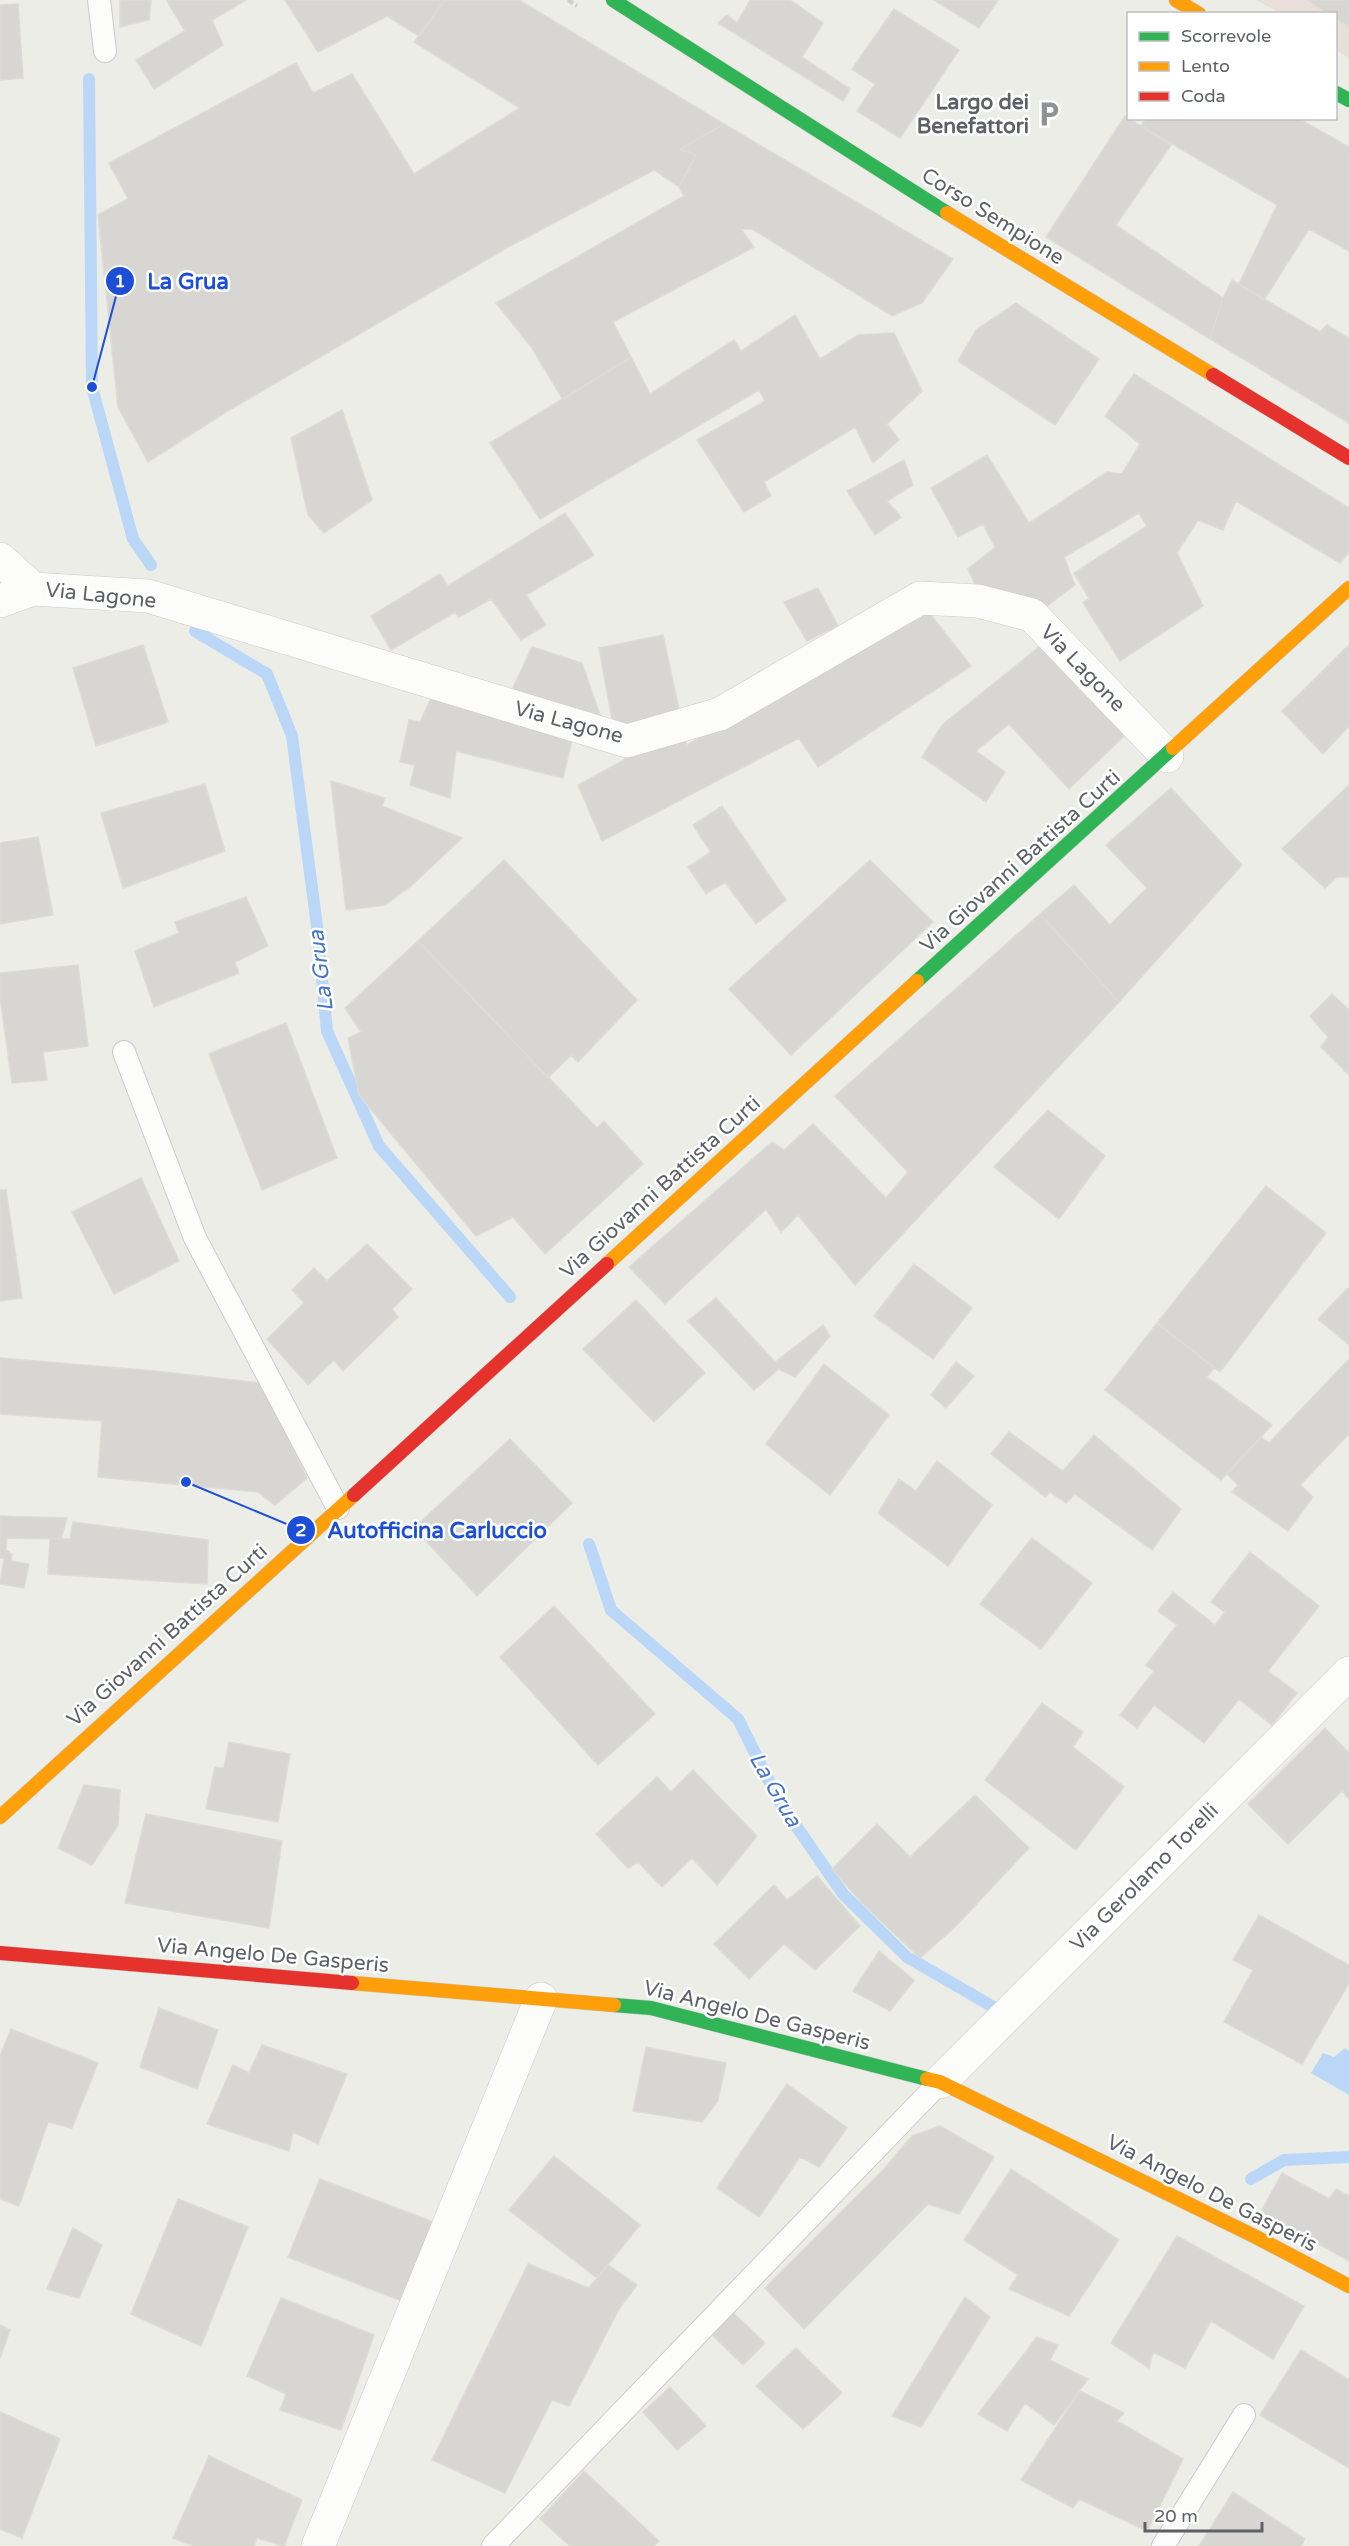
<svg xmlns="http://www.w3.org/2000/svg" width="1349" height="2546" font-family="'Varela Round',sans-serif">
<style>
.medical{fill:#e9dfda}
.water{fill:#bbd7f8}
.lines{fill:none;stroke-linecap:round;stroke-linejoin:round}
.stream{stroke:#bbd7f8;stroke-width:12}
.building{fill:#d7d6d2;stroke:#dcdcd6;stroke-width:1.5}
.lane-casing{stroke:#cacbca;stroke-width:24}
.street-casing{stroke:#cacbca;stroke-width:34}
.fast-casing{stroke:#cacac9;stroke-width:15}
.slow-casing{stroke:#cacac9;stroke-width:15}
.jam-casing{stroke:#cacac9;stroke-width:15}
.path{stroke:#cbcfcd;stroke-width:4;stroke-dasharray:6 3;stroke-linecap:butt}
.lane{stroke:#fcfcfb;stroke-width:22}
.street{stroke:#fcfcfb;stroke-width:33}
.fast{stroke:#30b455;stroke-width:14}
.slow{stroke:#ff9f0a;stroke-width:14}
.jam{stroke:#e5322d;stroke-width:14}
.labels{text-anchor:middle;stroke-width:5;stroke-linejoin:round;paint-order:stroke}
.poi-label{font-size:21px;font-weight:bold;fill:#5d6066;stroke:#fff;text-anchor:end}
.street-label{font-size:21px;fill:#5d6066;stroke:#fff}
.water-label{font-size:22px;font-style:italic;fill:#4774c4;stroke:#fff}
.leader{fill:none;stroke:#1d4ed8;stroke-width:2}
.callout-dot{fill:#1d4ed8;stroke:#fff;stroke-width:2}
.mark-label{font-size:18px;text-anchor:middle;font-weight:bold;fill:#fff}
.callout-label{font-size:22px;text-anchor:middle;font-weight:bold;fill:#1d4ed8;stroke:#fff;stroke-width:5;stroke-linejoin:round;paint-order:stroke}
</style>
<rect width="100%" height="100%" fill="#edede7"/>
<path class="medical" d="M1256 0H1349V59L1336 50V14L1280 13Z"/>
<path class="water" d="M1345 2048 1349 2051V2095L1311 2073 1323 2053 1334 2057Z"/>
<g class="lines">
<path class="stream" d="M89 79 92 387 133 539 151 565
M195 631 267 674 292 736 317 926 327 1031 379 1146 510 1297
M589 1544 611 1610 738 1719 779 1801 843 1894 907 1957 995 2008
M1251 2179 1284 2160 1349 2157"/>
</g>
<path class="building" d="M120 0H151L149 20 120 27Z
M169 0H246L212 20 223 45 154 89 136 60 185 31 167 1Z
M285 0H445L419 36 387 16 318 52Z
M445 0H519L724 124 680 149 696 155 679 187 654 170 510 246 226 412 148 462 118 407 98 215 128 199 109 163 296 63 313 93 352 74 414 174 520 108 414 42Z
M750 0H790L823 23 802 57 850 89 843 101 718 23 727 15 737 23Z
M934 0H998L979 28Z
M1307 0H1349V27L1336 18V14H1328Z
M18 4 23 78 0 80V5Z
M894 9 959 50 900 138 857 111 875 84 852 69Z
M1125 116 1171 145 1116 225 1223 298 1210 339 1046 237Z
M1146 118H1298L1349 147V251L1309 229 1264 300 1239 284 1277 205 1141 126Z
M724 124 953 259 922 303 892 316 752 229H741L754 247 613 322 631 357 563 400 532 348 496 303 684 196 679 187 696 155 680 149Z
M1232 280 1320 332 1327 325 1349 338V423L1210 339 1223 298Z
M1016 303 1099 359 1055 425 958 361 976 330Z
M795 315 820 359 858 335 894 333 922 391 887 424 899 440 873 463 855 427 764 482 771 496 744 512 697 440 765 401 759 390 540 519 490 443 631 357 650 394 734 340 741 351Z
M1134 374 1349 508V552L1340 563 1236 501 1223 530 1198 520 1177 553 1203 606 1120 661 1083 603 1089 598 1074 573 1147 526 1139 513 1064 557 1075 585 1043 609 979 593 968 569 995 547 983 524 958 537 931 488 987 455 1029 523 1107 472 1122 474 1140 444 1105 416Z
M342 410 372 500 324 533 308 515 291 438Z
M904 460 913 485 887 501 901 517 875 535 847 491Z
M565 513 594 555 526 595 546 625 521 640 491 599 459 617 455 612 391 650 371 616 440 574 448 586Z
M818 588 838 626 807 641 784 602Z
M924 606 971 666 818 767 799 738 602 841 578 785 624 760 628 749 681 731 687 745Z
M663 635 679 709 614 730 599 648Z
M143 645 168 722 96 746 73 668Z
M1349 645V726L1323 754 1282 711Z
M532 647 582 663 600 715 511 692Z
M1039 647 1125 735 1069 789 1009 724 976 751 1005 772 986 802 922 757 942 725Z
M435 690 574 732 563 778 456 751 450 798 410 785 415 765 400 762 409 720 420 722Z
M331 781 385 798 382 806 462 838 411 886 385 905 346 910Z
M205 784 225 851 123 888 101 813Z
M1349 785V877H1337L1325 888 1282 849Z
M1171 788 1242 865 1119 1002 1040 914 1074 885 1110 925 1147 888 1106 845Z
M722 806 786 900 756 924 725 882 706 894 688 867 711 852 693 825Z
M38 837 53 915 0 924V843Z
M504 860 637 1000 578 1062 571 1055 548 1078 418 941Z
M870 860 933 922 791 1055 729 989Z
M246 897 268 946 235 962 239 973 154 1007 135 951 179 933 175 922Z
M1040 914 1119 1002 855 1285 798 1215 781 1232 766 1209 665 1304 629 1267 772 1142 784 1150 813 1124 886 1198 908 1172 835 1096Z
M418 941 597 1128 604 1121 643 1164 545 1254 513 1217 476 1236 359 1095 348 1038 361 1032 345 1008Z
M78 965 88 1046 43 1052 47 1080 12 1083 0 997V973Z
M1332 994 1349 1010V1075L1321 1047 1328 1037 1310 1016Z
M286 1023 337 1158 262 1190 209 1054Z
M1048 1110 1105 1156 1059 1219 994 1167Z
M141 1178 179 1261 114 1294 72 1212Z
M1266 1186 1326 1233 1220 1372 1157 1323Z
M0 1190H6L22 1298 0 1301Z
M367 1244 412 1289 392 1309 398 1317 343 1371 334 1360 308 1385 267 1339 304 1303 292 1290 314 1268 327 1281Z
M914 1264 972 1308 933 1359 874 1316Z
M1348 1288 1349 1289V1345L1318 1319Z
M716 1298 775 1362 823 1325 830 1336 795 1377 779 1369 754 1390 688 1321Z
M636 1300 705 1373 654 1422 583 1349Z
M1157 1323 1214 1368 1207 1377 1272 1425 1221 1480 1105 1390Z
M0 1358 155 1371 261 1383 307 1478 275 1505 258 1492 98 1477 102 1421 0 1414Z
M1349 1359V1434L1300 1485 1313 1497 1288 1531 1232 1492 1238 1485 1227 1474 1261 1437 1269 1443Z
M956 1362 974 1376 946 1408 931 1395Z
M824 1364 889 1415 830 1495 766 1444Z
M1009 1432 1063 1471 1094 1435 1181 1509 1152 1550 1075 1494 1066 1503 1050 1492 1045 1497 991 1454Z
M510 1439 572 1503 477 1596 414 1528Z
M937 1461 992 1505 948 1566 878 1513 899 1479 916 1491Z
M0 1516 67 1518 61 1539 7 1538 6 1550 12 1554 11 1561 29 1564 24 1588 0 1584 4 1558H0Z
M73 1522 208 1540 207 1584 48 1574 50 1539H70Z
M1032 1538 1092 1583 1041 1649 980 1604Z
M1250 1552 1319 1606 1268 1671 1297 1693 1272 1725 1239 1699 1204 1743 1154 1705 1137 1728 1120 1715 1154 1671 1146 1665 1177 1625 1158 1611 1173 1592 1215 1625 1225 1612 1211 1602Z
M554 1606 655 1714 598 1765 500 1657Z
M1042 1703 1083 1732 1073 1747 1124 1787 1076 1850 985 1780Z
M1325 1728 1349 1753V1799L1342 1791 1288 1844 1248 1804Z
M229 1742 290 1754 278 1822 206 1809 215 1767 224 1768Z
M693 1770 757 1836 717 1885 692 1858 662 1887 638 1862 628 1868 596 1834 657 1777 671 1792Z
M84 1785 120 1790 118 1825 92 1865 58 1848Z
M975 1795 1029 1848 955 1927 920 1958 862 1903 832 1869 877 1824 910 1857Z
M146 1814 282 1841 269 1928 125 1903Z
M817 1876 860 1926 815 1970 784 1944 749 1979 714 1944 774 1885 787 1900Z
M1259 1915 1349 1965V1983L1302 2064 1224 2022 1253 1970 1233 1960Z
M879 1951 914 1980 890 2011 853 1991Z
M159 2008 218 2030 197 2089 140 2067Z
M11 2029 98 2063 72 2128 48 2122 19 2206 0 2199V2056Z
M262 2045 347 2074 318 2144 293 2132 289 2151 207 2124 233 2065 249 2073Z
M646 2047 726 2063 718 2101 702 2122 633 2111Z
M787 2084 847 2128 819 2167 800 2157 759 2217 717 2188Z
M940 2126 994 2157 959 2214 928 2204 804 2329 765 2288 883 2170 912 2136Z
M554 2156 640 2225 597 2278 509 2210Z
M1011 2169 1119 2240 1069 2316 1009 2289 1018 2275 964 2240Z
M1282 2173 1329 2199 1336 2189 1349 2196V2261L1261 2212Z
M320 2179 436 2223 407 2303 288 2257Z
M178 2199 248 2227 201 2346 131 2314Z
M73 2228 102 2245 79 2298 47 2289Z
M1177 2236 1304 2306 1273 2359 1211 2321 1185 2368 1153 2352 1149 2368 1111 2343Z
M528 2264 589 2288 608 2265 637 2285 619 2309 569 2406 552 2400 505 2493 432 2460Z
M965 2297 990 2317 921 2427 892 2416Z
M281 2298 374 2335 341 2430 280 2410 286 2394 247 2376Z
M727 2307 765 2343 743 2365 707 2330Z
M0 2325 10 2330 0 2358Z
M1037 2337 1058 2345 1050 2360 1088 2379 1054 2425 1025 2403 1007 2431 978 2414Z
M796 2348 842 2393 803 2429 756 2386Z
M1301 2350 1349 2380V2468L1260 2415Z
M670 2387 706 2426 677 2450 643 2412Z
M1080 2391 1124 2413 1117 2421 1183 2459 1147 2531 1079 2499 1073 2508 1021 2480Z
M0 2412 60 2439 22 2538 0 2529Z
M209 2456 302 2500 284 2546 257 2538 254 2546H194L173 2538Z
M584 2471 659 2541 654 2546H570L540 2519Z
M1233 2492 1305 2539 1301 2546H1199Z"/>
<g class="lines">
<g class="lane-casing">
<path id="lane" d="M99 0 105 51
M124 1052 195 1238 338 1508
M493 2546 940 2082
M1163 2546 1244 2415"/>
</g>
<g class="street-casing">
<path id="street" d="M0 559 33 589
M0 601 33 589 148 596 627 741 720 714 920 598 978 601 1032 615 1167 756
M940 2082 1349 1673
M318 2546 541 1999"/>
</g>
<g class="fast-casing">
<path id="fast" d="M613 0 947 213
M1336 93 1349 100
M917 981 1173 748
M614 2005 651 2008 927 2079"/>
</g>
<g class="slow-casing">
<path id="slow" d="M1176 0 1199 14
M947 213 1213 375
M1173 748 1349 588
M607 1264 917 981
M0 1817 354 1495
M352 1983 614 2005
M927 2079 940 2082 1256 2237 1349 2286"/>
</g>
<g class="jam-casing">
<path id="jam" d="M1213 375 1349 458
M354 1495 607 1264
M0 1953 352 1983"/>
</g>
<path class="path" d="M568 0 577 6"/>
<use href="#lane" class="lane"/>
<use href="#street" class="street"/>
<use href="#fast" class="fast"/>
<use href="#slow" class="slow"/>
<use href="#jam" class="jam"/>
</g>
<defs>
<g id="parking-bare" transform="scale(2.07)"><path d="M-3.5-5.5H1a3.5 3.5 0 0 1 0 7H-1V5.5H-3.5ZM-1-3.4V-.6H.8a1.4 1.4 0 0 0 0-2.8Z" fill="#8f9193" stroke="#fff" stroke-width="2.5" paint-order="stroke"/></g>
</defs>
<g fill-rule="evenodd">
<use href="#parking-bare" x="1049" y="114"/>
</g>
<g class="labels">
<g class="poi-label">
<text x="1029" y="109">Largo dei<tspan x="1029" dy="24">Benefattori</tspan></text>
</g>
<g class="street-label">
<text transform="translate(993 216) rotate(32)" y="7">Corso Sempione</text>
<text transform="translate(101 595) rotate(6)" y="7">Via Lagone</text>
<text transform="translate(1083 668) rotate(46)" y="7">Via Lagone</text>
<text transform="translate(569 722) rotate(15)" y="7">Via Lagone</text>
<text transform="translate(1020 861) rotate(-42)" y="7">Via Giovanni Battista Curti</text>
<text transform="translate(660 1187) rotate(-42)" y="7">Via Giovanni Battista Curti</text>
<text transform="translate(167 1635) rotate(-42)" y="7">Via Giovanni Battista Curti</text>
<text transform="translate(1144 1877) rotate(-45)" y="7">Via Gerolamo Torelli</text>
<text transform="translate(273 1955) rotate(5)" y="7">Via Angelo De Gasperis</text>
<text transform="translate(757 2015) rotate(14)" y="7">Via Angelo De Gasperis</text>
<text transform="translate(1212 2193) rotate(27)" y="7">Via Angelo De Gasperis</text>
</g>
<g class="water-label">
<text transform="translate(320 971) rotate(-97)" y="8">La Grua</text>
<text transform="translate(776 1789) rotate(60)" y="8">La Grua</text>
</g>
</g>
<path class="leader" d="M92 387L120 281M186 1482L301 1530"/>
<g class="callout-dot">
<circle cx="92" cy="387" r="6"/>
<circle cx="186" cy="1482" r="6"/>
<circle cx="120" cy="281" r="15"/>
<circle cx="301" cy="1530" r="15"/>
</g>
<g class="mark-label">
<text x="120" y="287">1</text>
<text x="301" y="1536">2</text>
</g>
<g class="callout-label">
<text x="188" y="289">La Grua</text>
<text x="437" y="1538">Autofficina Carluccio</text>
</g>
<rect x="1127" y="12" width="210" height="108" fill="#ffffff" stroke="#bebfc2" stroke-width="1.5"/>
<rect x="1139" y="32" width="30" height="9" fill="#30b455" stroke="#bebfc2" stroke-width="1.5"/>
<text x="1181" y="42" font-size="18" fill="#5d6066">Scorrevole</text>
<rect x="1139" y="62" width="30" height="9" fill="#ff9f0a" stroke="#bebfc2" stroke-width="1.5"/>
<text x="1181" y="72" font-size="18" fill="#5d6066">Lento</text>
<rect x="1139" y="92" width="30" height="9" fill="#e5322d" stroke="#bebfc2" stroke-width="1.5"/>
<text x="1181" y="102" font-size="18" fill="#5d6066">Coda</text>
<path d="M1145 2522v9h117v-9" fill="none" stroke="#5d6066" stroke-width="3"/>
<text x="1154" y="2522" font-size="18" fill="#5d6066" stroke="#ffffff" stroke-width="4.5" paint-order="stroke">20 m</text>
</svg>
